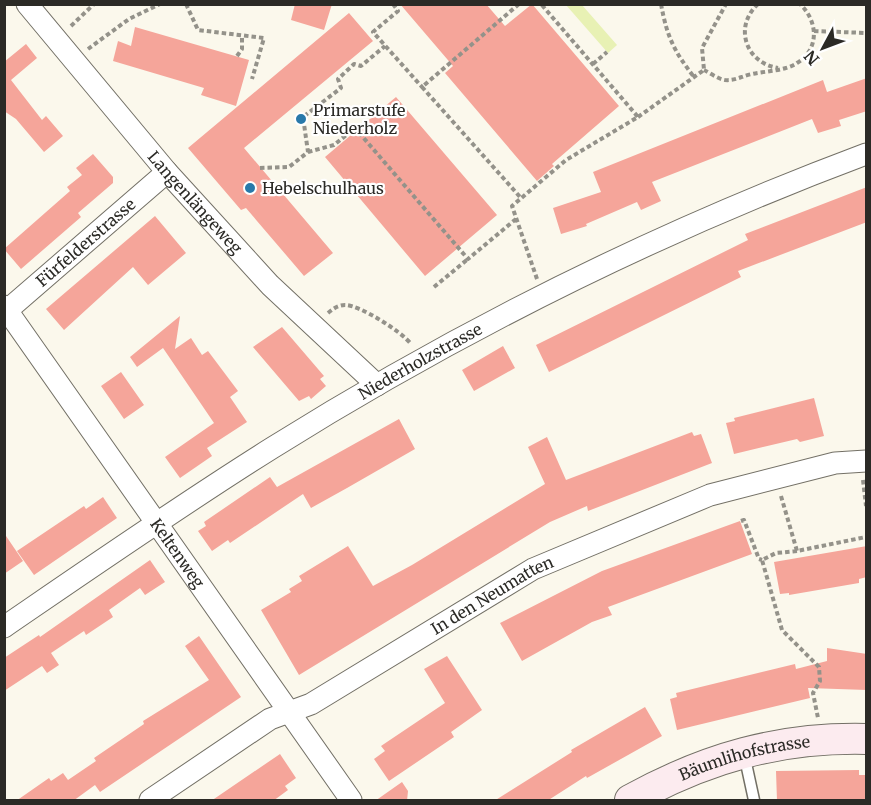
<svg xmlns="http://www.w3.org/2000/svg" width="871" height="805" font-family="Merriweather,serif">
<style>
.green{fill:#e8f1b4}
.building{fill:#f5a59a}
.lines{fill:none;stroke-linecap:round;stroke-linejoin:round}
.lane-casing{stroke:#737066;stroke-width:13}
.street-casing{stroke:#737066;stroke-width:23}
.secondary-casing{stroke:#737066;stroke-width:32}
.path{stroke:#94928a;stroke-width:4;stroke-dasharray:4.5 3;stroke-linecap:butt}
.lane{stroke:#fff;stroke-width:10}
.street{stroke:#fff;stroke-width:21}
.secondary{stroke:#fcebef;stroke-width:30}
.poi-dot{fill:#2879aa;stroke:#fff;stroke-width:2}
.labels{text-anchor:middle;stroke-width:4.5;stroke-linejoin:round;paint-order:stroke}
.poi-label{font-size:16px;fill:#2b2a26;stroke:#fff;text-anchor:start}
.street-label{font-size:16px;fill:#2b2a26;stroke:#fff}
</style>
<rect width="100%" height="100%" fill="#fbf8ec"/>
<path class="green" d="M566 5H582L617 45 608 53Z"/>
<path class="building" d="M295 4H332L324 30 291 20Z
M400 4H486L505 26 532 4 619 106 552 164 554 166 537 181 445 73 453 66Z
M349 13 373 41 244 148 333 253 304 276 246 208 241 210 188 148Z
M135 27 249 60 236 106 201 95 204 88 113 61 118 41 131 46Z
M26 44 37 58 11 80 42 120 46 116 63 136 44 152 16 119 4 111V62Z
M867 78V111L839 120 841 126 818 133 812 119 652 182 661 201 641 210 637 202 586 224 587 226 561 234 553 208 601 192 593 172 823 80 827 92Z
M396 97 497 215 425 276 325 157Z
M93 154 113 177V183L78 213 81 217 21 269 4 249 70 191 67 187 82 175 76 168Z
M867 187V222L738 271 741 277 549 372 536 345 748 240 745 234Z
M155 216 186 253 148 285 133 267 64 330 46 309Z
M180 316 175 349 191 338 202 355 208 351 238 391 230 397 247 422 207 448 212 456 180 478 165 457 214 423 163 348 137 367 130 357Z
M282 327 324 376 320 379 326 386 311 399 309 396 299 401 253 347Z
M503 346 515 368 474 391 462 370Z
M121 372 144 405 124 419 101 386Z
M814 398 824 436 800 442 797 439 734 454 726 423 735 421 734 418Z
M399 419 415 449 347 488 311 508 303 494 230 543 228 540 212 551 198 531 206 526 204 522 270 477 277 487Z
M692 432 694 436 701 434 712 463 588 511 587 506 550 522 299 675 261 610 291 592 289 589 302 581 299 576 348 546 373 586 412 565 545 484 528 447 547 437 566 480Z
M103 497 117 518 34 575 17 551 84 506 86 509Z
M740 521 752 554 608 607 612 615 592 622 522 661 500 623 602 571Z
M4 533 23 561 4 574Z
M867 546V577L859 579V583L789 595V593L780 594 774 562Z
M150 560 165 582 145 595 140 588 109 610 113 617 86 635 84 631 51 653 59 665 47 673 42 666 4 691V658L39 635 40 637Z
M199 636 241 697 100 792 95 785 73 801H16L49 778 51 781 63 773 68 780 96 761 94 758 144 724 143 721 209 680 185 646Z
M827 648 867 654V690L808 688 810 698 677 730 670 699 677 697 676 693 795 664 796 669 827 661Z
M447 656 482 710 451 732 454 737 389 781 374 759 385 751 381 746 445 703 424 669Z
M645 707 662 736 587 778 586 776 547 801H494L572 752 571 750Z
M280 754 296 778 285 786 288 790 273 801H211Z
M859 770V775H867V801H777L776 771Z
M402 782 408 791 407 801H375Z"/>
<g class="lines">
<defs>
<path id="lane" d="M744 754 754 800"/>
<g id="street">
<path id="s1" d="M27 4 167 172 270 285 377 385"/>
<path id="s2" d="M4 306 351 800"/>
<path id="s3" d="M4 313 167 172"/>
<path id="s4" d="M4 627C93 566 181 505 272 448 459 331 660 231 866 154"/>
<path id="s5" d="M150 800 270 719 311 704 533 569 710 495 835 463 866 461"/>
</g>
<g id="secondary">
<path id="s6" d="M630 800C706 758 779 737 866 739"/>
</g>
</defs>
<use href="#lane" class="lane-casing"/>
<use href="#street" class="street-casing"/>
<use href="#secondary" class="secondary-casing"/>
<path class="path" d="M186 4 198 30 264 38 252 79
M393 4 398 11 373 32 422 87
M519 4 422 87 521 198
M661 4C667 37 674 51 694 77
M758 4C733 27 746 63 778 68
M71 26 94 4
M814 31 866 33
M88 49 129 19 160 4
M237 56 242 49V35
M593 64 607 52
M704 70C710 73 718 79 725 80 735 81 742 76 752 74 766 71 785 71 797 63 820 49 818 21 800 4
M638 117 704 70 702 48 726 4
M308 152 334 145 355 128 468 259 516 219
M260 168 289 167 308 152 303 117 341 88 338 79 354 64 361 66 385 46
M537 279 512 206 566 160 638 117 541 4
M434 287 468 259
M328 313C333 309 338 305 345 305 360 305 402 332 411 344
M863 480 866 506
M781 496 797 551 866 537
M741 521 744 520 759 559 762 560
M797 551 776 553 762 560 782 630 819 667 820 681 813 693 818 718"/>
<use href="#lane" class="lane"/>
<use href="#street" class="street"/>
<use href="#secondary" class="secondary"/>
</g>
<g class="poi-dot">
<circle cx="301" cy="119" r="6"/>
<circle cx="250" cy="188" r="6"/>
</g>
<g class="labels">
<g class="poi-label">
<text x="313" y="116">Primarstufe<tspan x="313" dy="18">Niederholz</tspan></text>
<text x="262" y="194">Hebelschulhaus</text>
</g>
<g class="street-label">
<text dy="6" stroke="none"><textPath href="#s1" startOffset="260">Langenlängeweg</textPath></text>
<text dy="6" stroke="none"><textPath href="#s3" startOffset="108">Fürfelderstrasse</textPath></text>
<text dy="6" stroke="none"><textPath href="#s4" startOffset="494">Niederholzstrasse</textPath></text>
<text dy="6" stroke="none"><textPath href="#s2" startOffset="302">Keltenweg</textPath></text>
<text dy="6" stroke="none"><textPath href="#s5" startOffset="400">In den Neumatten</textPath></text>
<text dy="6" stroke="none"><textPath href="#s6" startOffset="123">Bäumlihofstrasse</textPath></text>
</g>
</g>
<rect width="871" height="805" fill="none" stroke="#2b2a26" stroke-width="12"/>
<g transform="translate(823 48) rotate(229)" stroke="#ffffff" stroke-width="4.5" paint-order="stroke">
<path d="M0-4.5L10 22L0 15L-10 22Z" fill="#2b2a26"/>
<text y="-9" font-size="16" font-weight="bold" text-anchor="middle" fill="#2b2a26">N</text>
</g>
</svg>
